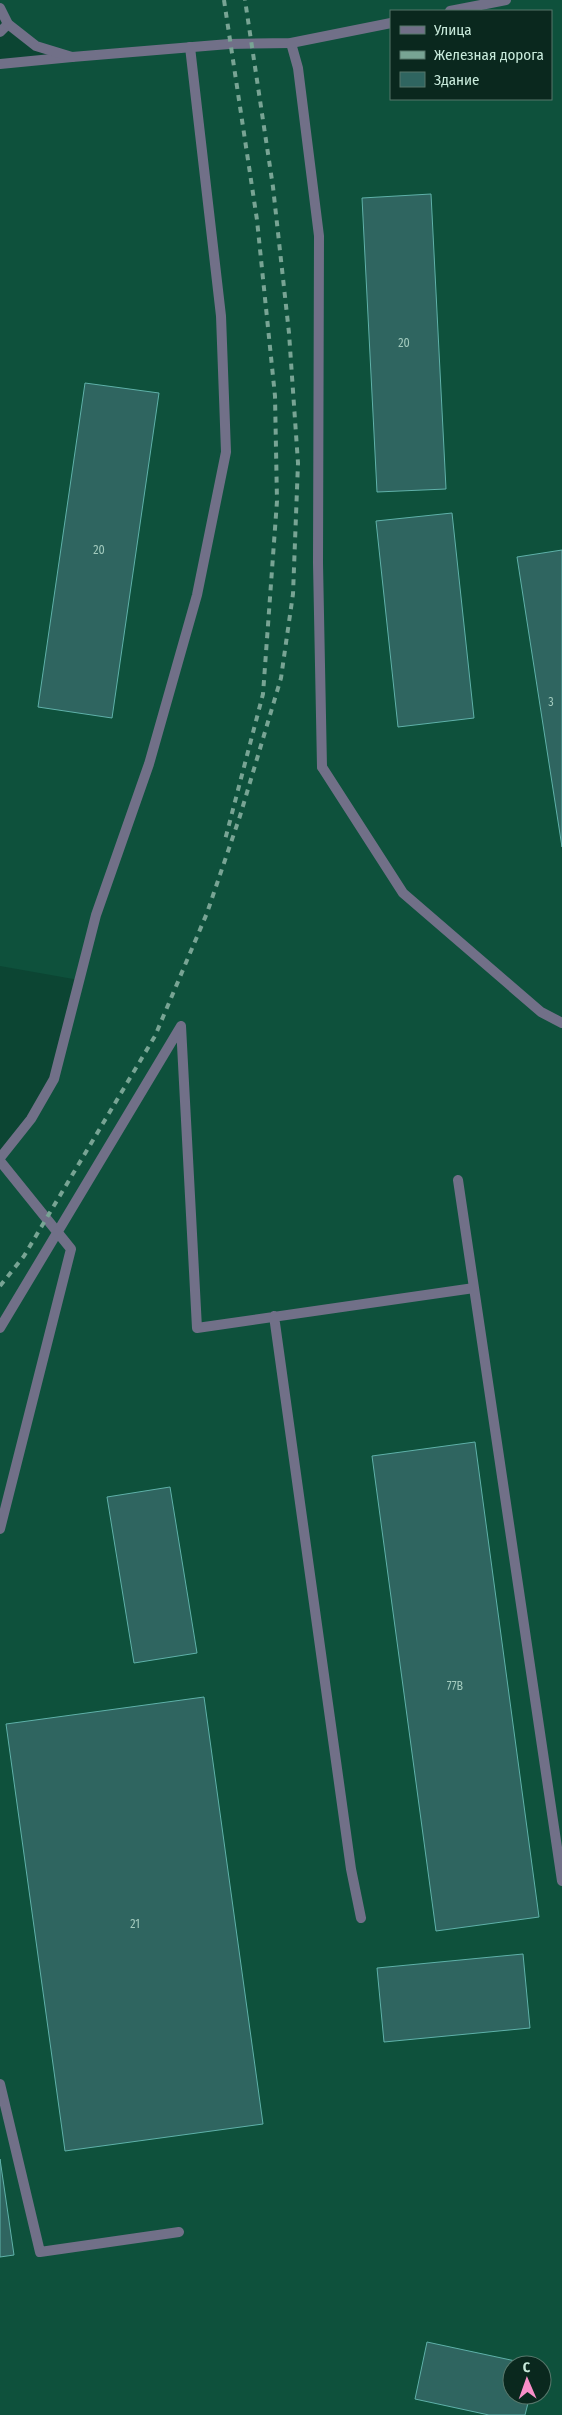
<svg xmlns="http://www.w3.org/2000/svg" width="562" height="2415" font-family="'Fira Sans Condensed',sans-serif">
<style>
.built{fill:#0e513c;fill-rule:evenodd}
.building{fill:#2f6560;stroke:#5fb1a9}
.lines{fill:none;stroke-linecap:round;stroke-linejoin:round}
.service{stroke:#717088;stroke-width:10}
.minor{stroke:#717088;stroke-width:10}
.tertiary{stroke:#717088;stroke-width:10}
.rail{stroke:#78a494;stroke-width:4;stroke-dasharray:6 6;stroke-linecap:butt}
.labels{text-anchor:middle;stroke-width:4;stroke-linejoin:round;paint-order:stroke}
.number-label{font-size:12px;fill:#a2cabd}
</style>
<rect width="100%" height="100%" fill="#0c4533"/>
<path class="built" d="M0 0H562V2415H0V1158L54 1079 79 980 0 966V64L70 57 36 46 0 8ZM391 11H551V99H391ZM512 2365H542V2395H512Z"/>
<path class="building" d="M431 194 446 489 377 492 362 198Z
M85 383 159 393 112 718 38 707Z
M452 513 474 718 398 727 376 521Z
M562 550V847L517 557Z
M475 1442 539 1917 436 1931 372 1456Z
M170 1487 197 1653 134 1663 107 1497Z
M204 1697 263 2124 65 2151 6 1724Z
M523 1954 530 2028 384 2042 377 1968Z
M0 2159 14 2255 0 2257Z
M427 2342 534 2365H512V2395H530L525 2415H489L415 2399Z"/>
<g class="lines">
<path class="service" d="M322 767 403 893 541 1012 562 1023
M181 1026 197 1328 474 1288
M0 1158 31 1119 54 1079 96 915 149 764 197 595 226 452 221 316 190 47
M0 1161 71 1249 0 1529
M458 1180 562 1881
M274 1316 351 1869 361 1918
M0 1328 181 1026
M0 2084 40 2252 179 2232"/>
<path class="minor" d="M0 32 8 24
M291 43 298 68 319 236 318 563 322 767
M0 64 72 57"/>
<path class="tertiary" d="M0 8 8 24 36 46 72 57 229 44 291 43 391 23
M450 11 506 0"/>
<path class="rail" d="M224 0 257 220 275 396 277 501 263 694 225 840
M0 1286 24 1256 155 1036 207 913 240 816 281 678 293 594 298 463 289 333 273 187 245 0"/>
</g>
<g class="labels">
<g class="number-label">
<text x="404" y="347">20</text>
<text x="99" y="554">20</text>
<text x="551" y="706">3</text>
<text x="455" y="1690">77В</text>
<text x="135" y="1928">21</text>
</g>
</g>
<rect x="390" y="10" width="162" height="90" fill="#0a281e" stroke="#56766a"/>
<rect x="400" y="26" width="25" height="8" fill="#717088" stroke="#56766a"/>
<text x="434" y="35" font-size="15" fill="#c9ebdc">Улица</text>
<rect x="400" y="51" width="25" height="8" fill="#78a494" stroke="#56766a"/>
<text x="434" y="60" font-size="15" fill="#c9ebdc">Железная дорога</text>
<rect x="400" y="72" width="25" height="15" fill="#2f6560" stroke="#56766a"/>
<text x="434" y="85" font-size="15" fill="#c9ebdc">Здание</text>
<g transform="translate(527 2380) rotate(358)"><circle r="24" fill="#0a281e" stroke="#56766a"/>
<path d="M0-4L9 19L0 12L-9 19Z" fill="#f98fc9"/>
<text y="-8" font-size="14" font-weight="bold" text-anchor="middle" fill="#c9ebdc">С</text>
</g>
</svg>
